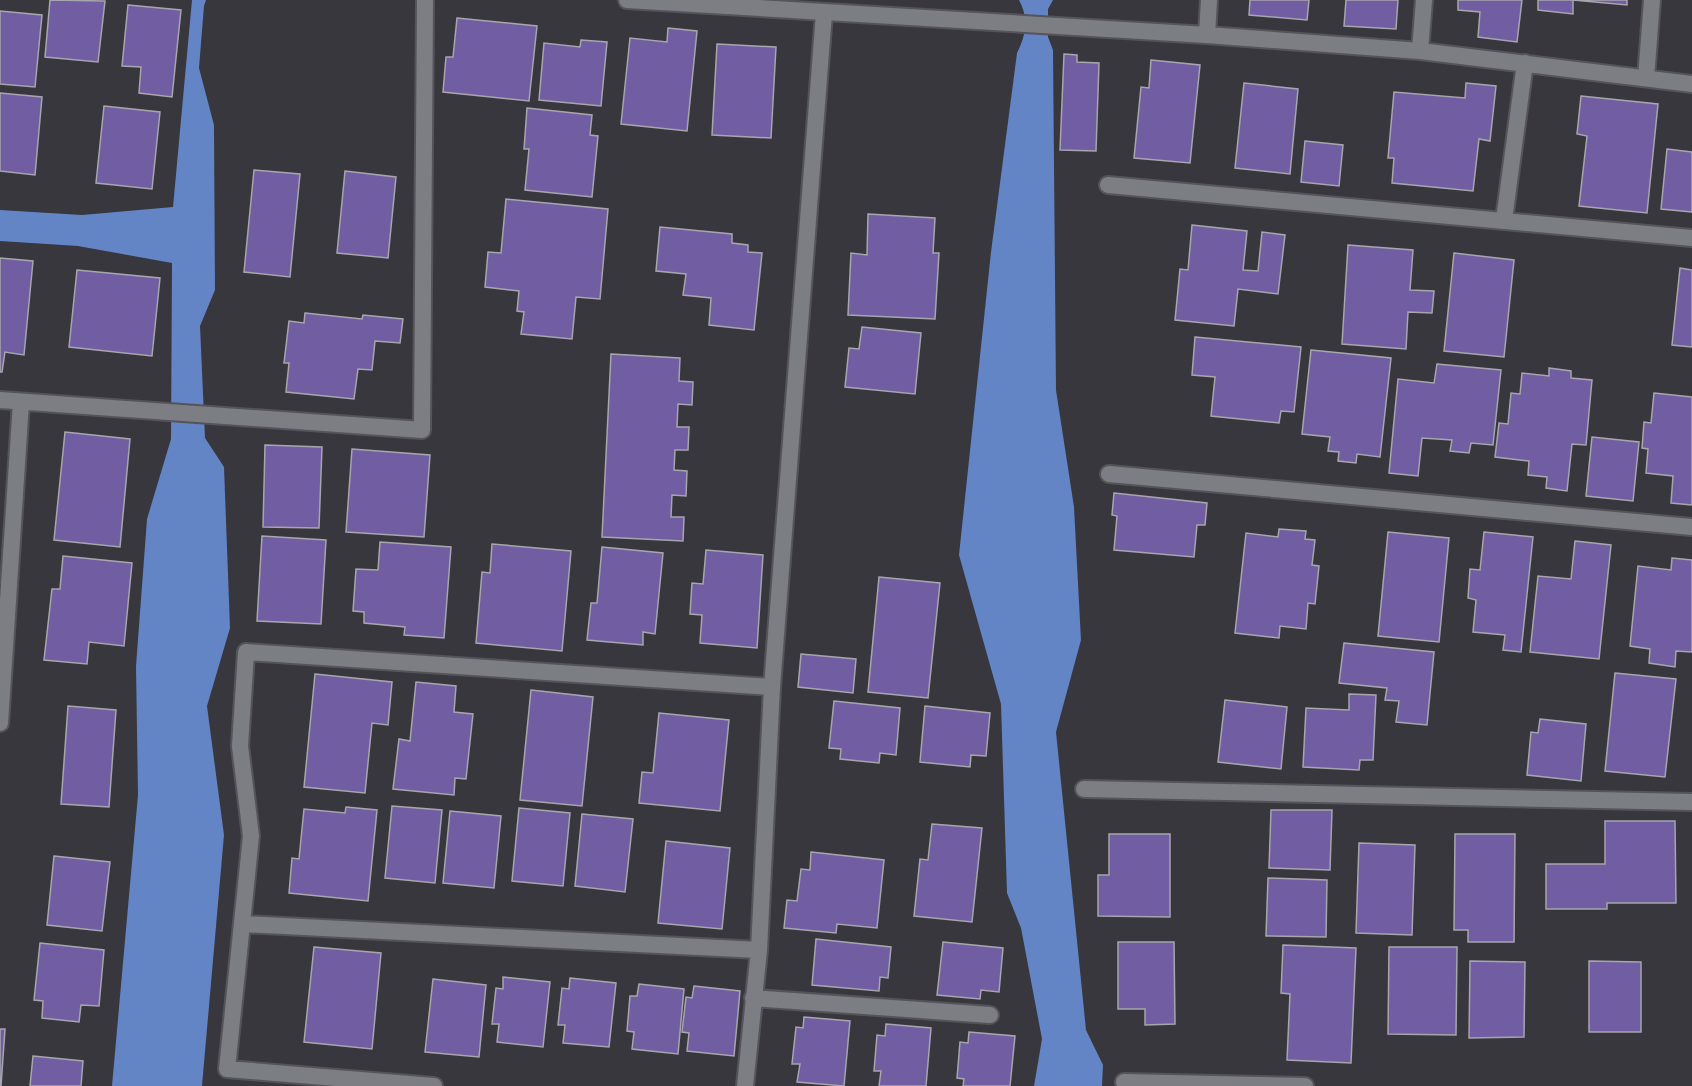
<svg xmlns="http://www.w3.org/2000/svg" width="1692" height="1086" font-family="Inter,sans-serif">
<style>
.water{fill:#6384c5}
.building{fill:#715da2;stroke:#a7a5ad;stroke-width:1.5}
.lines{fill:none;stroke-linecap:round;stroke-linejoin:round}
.minor-casing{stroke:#545459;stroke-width:20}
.minor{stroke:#7d7d84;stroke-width:16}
</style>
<rect width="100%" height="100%" fill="#37373d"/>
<path class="water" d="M192 0H206L204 6 199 68 214 125 215 290 200 326 205 438 224 467 230 628 207 706 224 835 202 1086H112L138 795 136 666 147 519 171 439 172 263 78 246 0 241V210L82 215 173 207Z
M1019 0H1053L1048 9V37L1053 50 1056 390 1074 507 1081 640 1056 732 1086 1030 1103 1065 1102 1086H1034L1042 1039 1021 928 1007 893 1001 704 959 555 991 252 1017 53C1026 35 1029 18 1019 0Z"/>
<path class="building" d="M50 0 105 1 98 62 45 57Z
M1250 0H1309L1307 20 1249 15Z
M1346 0H1398L1396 29 1344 26Z
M1458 0H1522L1517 42 1478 37 1480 12 1458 10Z
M1538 0H1627V5L1573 0V14L1538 10Z
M128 5 181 10 172 97 139 93 141 67 122 66Z
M0 11 42 15 35 87 0 84Z
M457 18 537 26 529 101 443 92 446 57H453Z
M668 28 697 31 687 131 621 124 630 38 667 42Z
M581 40 607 42 601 106 539 100 544 43 580 47Z
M717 44 776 47 771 138 712 135Z
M1064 54 1077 55V62L1099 63 1096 151 1060 150Z
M1151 60 1200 65 1190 163 1134 158 1141 87 1149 88Z
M1244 83 1298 89 1290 174 1235 168Z
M1466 83 1496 86 1490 141 1479 139 1473 191 1392 183 1394 158H1388L1394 92 1465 98Z
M0 93 42 97 35 175 0 171Z
M1581 96 1658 104 1647 213 1579 206 1587 136 1577 134Z
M104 106 160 112 152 189 96 183Z
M527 108 592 115 590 135 598 136 592 197 525 190 529 149H524Z
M1305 141 1343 145 1339 186 1301 182Z
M1667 149 1692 152V212L1661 209Z
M254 170 300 174 290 277 244 272Z
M345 171 396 177 388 258 337 253Z
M506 199 608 209 600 299 576 297 572 339 521 334 524 312 517 311 519 291 485 287 488 252 501 253Z
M868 214 935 218 933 253H939L935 319 848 315 851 253 867 255Z
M1192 225 1247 231 1243 270 1258 271 1262 232 1285 235 1278 294 1238 289 1234 326 1175 320 1180 269 1188 270Z
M660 227 732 234V243L748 245V252L762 253 754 330 709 325 711 298 683 295 686 274 656 271Z
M1348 245 1413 250 1410 290 1434 291 1432 313 1408 312 1406 349 1342 344Z
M1454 253 1514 260 1504 357 1444 351Z
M0 258 33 261 24 355 5 352 2 372H0Z
M1680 268 1692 270V347L1672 345Z
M77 270 160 278 152 356 69 347Z
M305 313 362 319 363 315 403 319 400 343 375 341 372 370 358 369 354 399 286 392 289 363H284L289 321 304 323Z
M862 327 921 333 915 394 845 387 849 348 859 349Z
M1195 337 1301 347 1294 412 1281 411 1279 423 1211 416 1215 377 1192 375Z
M1311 350 1391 358 1380 457 1357 454 1356 463 1338 461 1339 452 1328 451 1330 437 1302 434Z
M611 354 680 358 679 381 693 382 692 405 678 404 677 427H689L688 450H675L674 470 687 471 686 496 672 495 671 517H684L683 541 602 537Z
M1437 364 1501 370 1493 445 1471 443 1469 453 1450 451 1452 440 1422 438 1418 476 1389 473 1398 379 1434 383Z
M1549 368 1571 371V378L1592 380 1586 445 1572 444 1567 491 1546 488 1547 477 1528 475 1529 461 1495 457 1499 423 1508 424 1511 393 1520 394 1522 373 1549 376Z
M1654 393 1692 397V505L1671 503 1673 476 1646 473 1648 449 1642 448 1644 422 1651 423Z
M65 432 130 439 120 547 54 540Z
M1592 437 1639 442 1633 501 1586 496Z
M265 445 322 447 319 528 263 527Z
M352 449 430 455 424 537 346 532Z
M1114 493 1207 503 1205 525H1197L1194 557 1114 550 1117 516 1112 515Z
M1279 529 1306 531 1305 539 1315 540 1312 565 1319 566 1315 604 1308 603 1306 629 1280 626 1279 638 1235 633 1246 533 1278 537Z
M1388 532 1449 538 1439 642 1378 636Z
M1484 532 1533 537 1521 652 1503 650 1505 635 1473 632 1476 600 1468 598 1470 569 1480 570Z
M262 536 326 540 321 624 257 621Z
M1575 541 1611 545 1599 659 1530 652 1538 576 1571 579Z
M380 542 451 547 444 638 404 635 405 627 364 623V612L353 611 356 569 378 570Z
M492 544 571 551 562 651 476 643 482 572 490 573Z
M602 547 663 553 655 634 643 632V645L587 640 591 603H597Z
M706 550 763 555 757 648 700 643 702 615 690 614 692 583 703 584Z
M63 556 132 563 124 646 89 642 87 664 44 660 52 589H60Z
M1672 558 1692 560V652L1676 651 1675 667 1649 663 1650 649 1630 646 1638 566 1671 570Z
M879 577 940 583 928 698 868 692Z
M1344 643 1434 652 1427 725 1396 722 1399 701 1385 700 1387 688 1339 683Z
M801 654 856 659 853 693 798 687Z
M1615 673 1676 679 1665 777 1605 771Z
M315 674 392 682 388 725 372 723 365 793 304 787Z
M416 682 456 686 454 712 473 714 466 779 455 778 454 795 393 789 399 739 410 741Z
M531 690 593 697 582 806 520 800Z
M1349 694 1376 695 1373 760H1360L1359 770 1303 767 1306 708 1349 710Z
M1225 700 1287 707 1281 769 1218 762Z
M834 701 900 708 896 755 880 753 879 763 840 759 841 749 829 748Z
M68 706 116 710 109 807 61 804Z
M925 706 990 713 986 756 971 755 970 767 920 762Z
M659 713 729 720 720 811 639 803 642 772 653 773Z
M1540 719 1586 724 1581 781 1527 775 1531 732 1538 733Z
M392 806 442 810 435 883 385 878Z
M346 807 377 810 368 901 289 893 292 858 299 859 304 809 345 813Z
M519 808 570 813 563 886 512 881Z
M1271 810H1332L1330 870 1269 868Z
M450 811 501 816 494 888 443 883Z
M582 814 633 819 625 892 575 886Z
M1605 821H1675L1676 903H1607V909H1546V864H1605Z
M932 824 982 828 972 922 914 916 920 859 928 860Z
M1109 834H1170V917L1098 916V875H1109Z
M1455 834H1515L1514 942H1468V930H1454Z
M666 841 730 848 722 929 658 923Z
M1359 843 1415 845 1412 935 1356 933Z
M811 852 884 860 877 928 837 924 836 933 784 928 787 900 797 901 801 869 810 870Z
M54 856 110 862 102 931 47 925Z
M1268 878 1327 880 1326 937 1266 936Z
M816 939 891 947 888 978 880 977 879 991 812 985Z
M943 942 1003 948 999 992 981 990 980 999 937 995Z
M1118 942H1174L1175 1024 1145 1025V1009H1118Z
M40 943 104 950 99 1006 81 1005 79 1022 42 1018 43 1001 34 1000Z
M1283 945 1356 948 1351 1063 1287 1060 1290 994 1281 993Z
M314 947 381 953 372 1049 304 1042Z
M1389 947H1457L1456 1035 1388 1034Z
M1470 961 1525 962 1524 1037 1469 1038Z
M1589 961 1641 962V1032H1589Z
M503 977 550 982 543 1047 497 1042 499 1024H492L496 988 503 989Z
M570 978 616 983 609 1047 563 1043 565 1025H558L562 988 569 989Z
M433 979 486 985 479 1057 425 1052Z
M639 984 684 989 678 1054 632 1049 634 1032 627 1031 630 996H637Z
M694 986 740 991 734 1056 687 1051 689 1033 682 1032 686 997 692 998Z
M804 1017 850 1021 844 1086 797 1082 800 1064H792L796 1027 803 1028Z
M886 1024 931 1028 926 1086H879L881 1071H874L877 1035 885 1036Z
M0 1029H5L1 1086H0Z
M969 1032 1015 1036 1010 1086H963L964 1079 957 1078 960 1042 968 1043Z
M33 1056 83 1061 81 1086H30Z"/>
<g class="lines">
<defs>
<path id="minor" d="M627 0 1207 35 1420 51 1692 84
M1207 35 1209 0
M1420 51 1424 0
M1646 78 1652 0
M1108 185 1692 238
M1504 220 1525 63
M0 400 422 430 425 0
M1109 474 1692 527
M0 723 21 402
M1084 789 1692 802
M242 924 759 950 772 687 824 13
M753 998 990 1015
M1124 1082 1305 1086
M434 1086 227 1069 251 836 240 746 246 652 772 687
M745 1086 759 950"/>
</defs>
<use href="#minor" class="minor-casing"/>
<use href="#minor" class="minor"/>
</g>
</svg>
